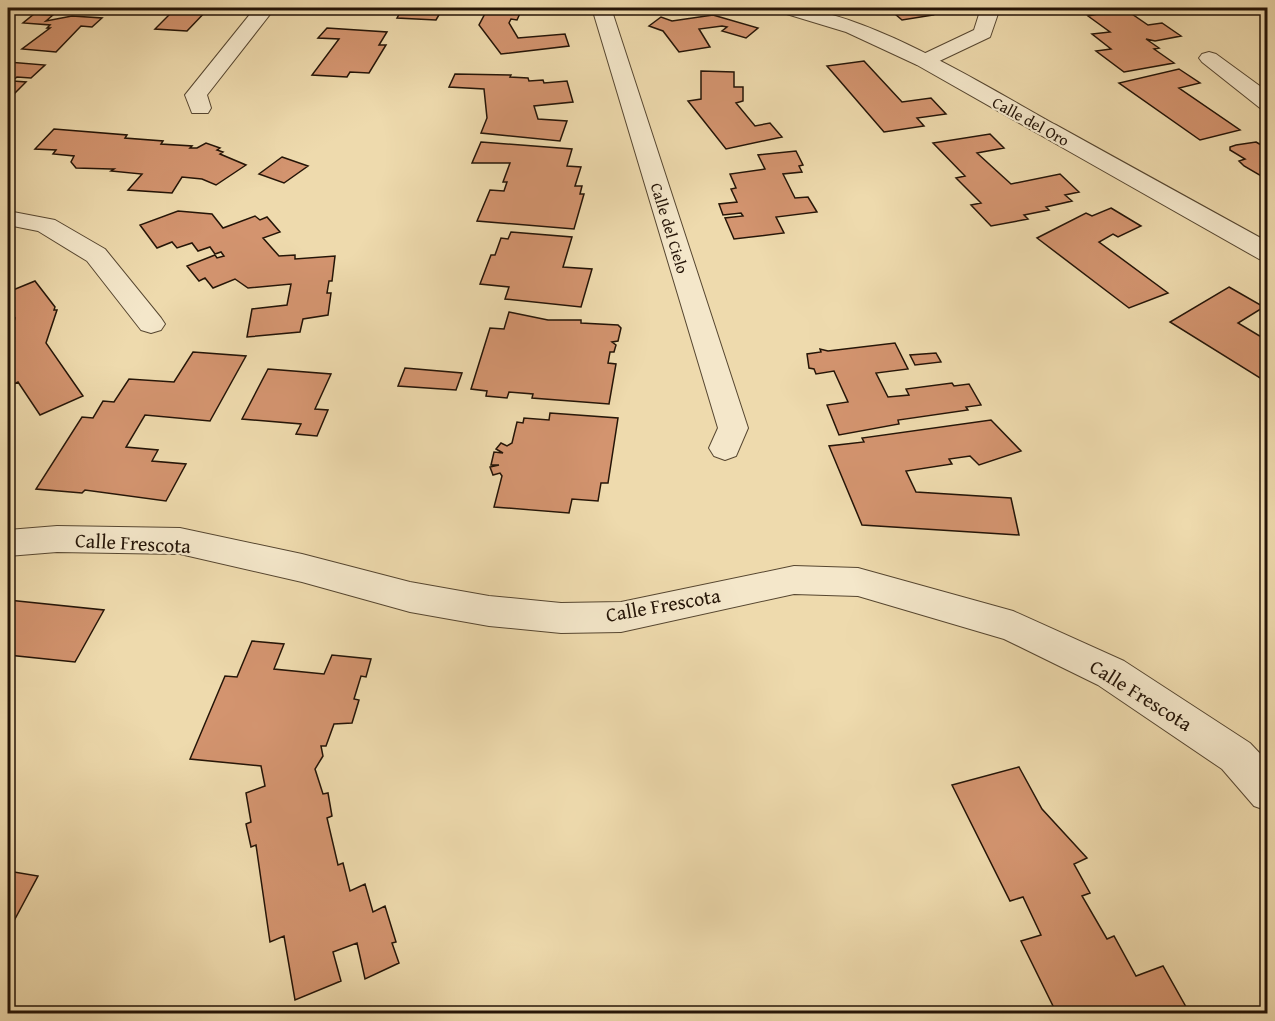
<svg xmlns="http://www.w3.org/2000/svg" width="1275" height="1021" font-family="'Gentium Book Plus',serif">
<style>
.building{fill:#d3946f;stroke:#241407;stroke-width:1.5}
.lines{fill:none;stroke-linecap:round;stroke-linejoin:round}
.minor-casing{stroke:#564630;stroke-width:2}
.tertiary-casing{stroke:#564630;stroke-width:2}
.minor{fill:#f4e7ca;fill-rule:evenodd}
.tertiary{fill:#f4e7ca;fill-rule:evenodd}
.labels{text-anchor:middle;stroke-width:4.5;stroke-linejoin:round;paint-order:stroke}
.far-street-label{font-size:16px;fill:#241407;stroke:#f4e7ca}
.street-label{font-size:20px;fill:#241407;stroke:#f4e7ca}
</style>
<rect width="100%" height="100%" fill="#eedaad"/>
<filter id="stains"><feTurbulence type="fractalNoise" baseFrequency=".00333" numOctaves="4"/><feColorMatrix values="0 0 0 0 .2 0 0 0 0 .09 0 0 0 0 .02 0 0 0 .5 -.17"/></filter>
<radialGradient id="worn" r=".72"><stop offset=".6" stop-color="#630" stop-opacity="0"/><stop offset="1" stop-color="#630" stop-opacity=".3"/></radialGradient>
<path class="building" d="M38 8H86L80 11Z
M133 8H209L187 31 155 29 172 12 132 9Z
M365 8H443L436 20 397 18 401 11 364 9Z
M488 8 522 9 517 20 511 19 509 23 518 38 565 34 569 46 501 54 479 25Z
M888 8H928H925L933 15 902 20Z
M1101 8H1183L1132 14 1148 25 1162 23 1181 36 1155 41 1146 39 1159 48 1154 49 1174 63 1124 72 1096 51 1111 49 1092 34 1110 32 1088 16 1108 12Z
M34 14 53 15 46 21 72 16 102 18 92 27 81 26 56 52 22 49 50 28H47L50 25 23 23Z
M713 15 758 28 746 38 722 31 727 27 722 26 699 29 710 47 679 52 663 31 649 26 661 17 672 21Z
M327 28 387 32 379 45H386L369 73 350 72 347 77 312 75 339 39 318 38Z
M864 61 902 102 931 98 946 114 917 118 924 126 884 132 827 66Z
M8 62 45 65 31 78 17 77 12 81 26 82 13 95H8Z
M1179 69 1200 83 1179 88 1240 130 1200 140 1119 83Z
M701 71 734 72V87H743V101L736 103 755 126 770 123 782 137 726 149 688 101 701 99Z
M455 74 511 75 510 77 528 78 529 81 543 80 544 83 567 81 573 102 534 106 538 119 567 121 560 141 481 133 487 118 484 89 449 87Z
M54 129 127 135 125 138 163 141 161 144 192 146 190 148H197L206 143 220 148 217 150 223 152 220 154 246 165 216 185 202 179 182 177 172 193 128 190 142 174 111 171 114 169H111L76 168 71 162 74 156 53 154 56 150 35 149Z
M990 134 1004 148 977 153 1011 184 1060 174 1079 192 1065 195 1072 201 1046 207 1049 210 1024 215 1028 219 991 226 971 205 981 203 956 178 965 176 933 143Z
M481 142 572 149 567 166 581 167 575 186H582L580 194H584L574 229 477 221 490 190 504 191 507 182H503L510 163H472Z
M1256 142 1268 149V180L1244 166 1239 161 1245 159 1230 150V147L1236 145Z
M796 151 803 165 799 166 802 172 783 174 795 198 808 197 817 212 776 217 784 233 734 239 725 218 743 216 741 213 723 215 719 204 737 202 731 189 736 188 730 174 765 169 758 155Z
M282 157 308 166 284 183 259 174Z
M1111 208 1141 226 1118 237 1113 234 1099 242 1168 293 1129 308 1037 238 1086 213 1092 216Z
M178 211 212 214 223 228 255 216 260 220 267 217 280 232 263 238 279 256 295 255V259L335 256 332 281H329L327 293H331L328 315 303 319 300 332 247 337 252 309 287 305 291 284 248 288 235 279 213 288 205 278 199 281 187 266 215 255 217 258 224 256 221 252 215 254 210 247 198 251 192 243 177 248 172 242 157 248 140 225Z
M511 232 572 237 563 267 592 269 581 307 505 299 509 287 480 284 491 255H495L501 238 508 239Z
M35 281 55 307 54 310H57L46 343 83 396 40 415 18 382 8 387V346L15 318 8 308V292Z
M1229 287 1264 307 1238 323 1268 341V383L1170 322Z
M509 312 548 320H581V323L618 325 621 328 618 341 612 342 616 345 614 352H610L608 363 616 364 609 404 532 398 533 394 509 392 507 398 486 396 487 391 471 389 490 328 504 329Z
M895 343 908 369 876 373 888 397 909 395 906 389 952 383 954 386 969 384 981 405 966 407 968 410 898 420 899 424 839 435 827 405 848 402 834 371 816 374 814 369 809 368 807 354 821 352 820 349 828 351Z
M193 352 246 356 210 421 145 415 126 447 158 450 152 461 186 464 166 501 85 490 82 493 36 489 82 417 93 418 103 401 114 402 129 379 174 382Z
M936 353 941 362 915 365 910 355Z
M405 368 462 373 456 390 398 386Z
M268 369 331 374 315 409 328 410 317 436 296 434 301 424 242 419Z
M550 413 618 418 608 483H601L598 501 572 499 569 513 494 507 502 476 500 473 493 475 490 467 499 465H491L494 452 503 453 496 449 501 443 507 446 512 443 517 422 523 423 524 418 549 420Z
M991 420 1021 451 979 465 970 456 949 459 952 464 906 471 916 492 1011 498 1019 535 862 525 829 446 864 442 862 438Z
M8 600 104 610 75 662 8 655Z
M252 641 284 644 274 669 324 674 332 655 371 659 366 677 361 676 354 699 359 700 352 723 334 724 326 746H321L323 756 315 769 323 794 328 793 332 816 327 818 338 865 343 863 350 891 365 884 373 912 385 906 396 942 392 943 399 963 365 979 357 943 333 952 341 981 295 1000 284 936 270 942 256 845 251 847 246 824 251 822 246 793 265 786 261 766 190 759 225 676 237 677Z
M1019 767 1042 809 1087 858 1074 864 1090 893 1082 896 1107 939 1114 936 1136 976 1163 966 1190 1014H1057L1021 941 1041 935 1023 897 1010 901 952 785Z
M8 871 38 876 8 932Z"/>
<g class="lines">
<defs>
<path id="minor" d="M255 8H275L207 95 211 108 208 113H192L185 95Z
M592 8H611L748 428 736 456 725 460 714 456 709 448 718 428Z
M981 8H1000L990 37 931 65H917L914 61 917 57 974 30Z
M1209 52 1216 54 1268 92V109L1260 108 1202 62 1199 58 1202 54Z
M8 211 55 220 105 249 161 318 165 324 161 330 151 333 141 330 87 261 38 231 8 225Z
M57 526 180 528 302 554 410 582 489 596 561 603 621 602 794 566 858 568 1013 611 1124 661 1250 743 1268 762V811L1254 806 1222 769 1098 685 1004 639 858 596 794 594 621 632 561 633 489 626 410 612 302 582 180 554 57 552 8 556V530Z"/>
<path id="tertiary" d="M777 8C850 0 990 89 1056 125 1126 164 1197 203 1268 242V261L1259 259 917 65 846 32 780 12Z"/>
</defs>
<use href="#minor" class="minor-casing"/>
<use href="#tertiary" class="tertiary-casing"/>
<use href="#minor" class="minor"/>
<use href="#tertiary" class="tertiary"/>
</g>
<g class="labels">
<g class="far-street-label">
<text transform="translate(1031 121) rotate(29)" y="6">Calle del Oro</text>
<text transform="translate(670 228) rotate(73)" y="6">Calle del Cielo</text>
</g>
<g class="street-label">
<text transform="translate(133 543) rotate(3)" y="7">Calle Frescota</text>
<text transform="translate(663 605) rotate(-10)" y="7">Calle Frescota</text>
<text transform="translate(1141 695) rotate(32)" y="7">Calle Frescota</text>
</g>
</g>
<rect width="1275" height="1021" fill="none" stroke="#eedaad" stroke-width="30"/>
<rect x="9" y="9" width="1257" height="1003" fill="none" stroke="#241407" stroke-width="3"/>
<rect x="15" y="15" width="1245" height="991" fill="none" stroke="#241407" stroke-width="1.5"/>
<rect width="100%" height="100%" filter="url(#stains)"/>
<rect width="100%" height="100%" fill="url(#worn)"/>
</svg>
